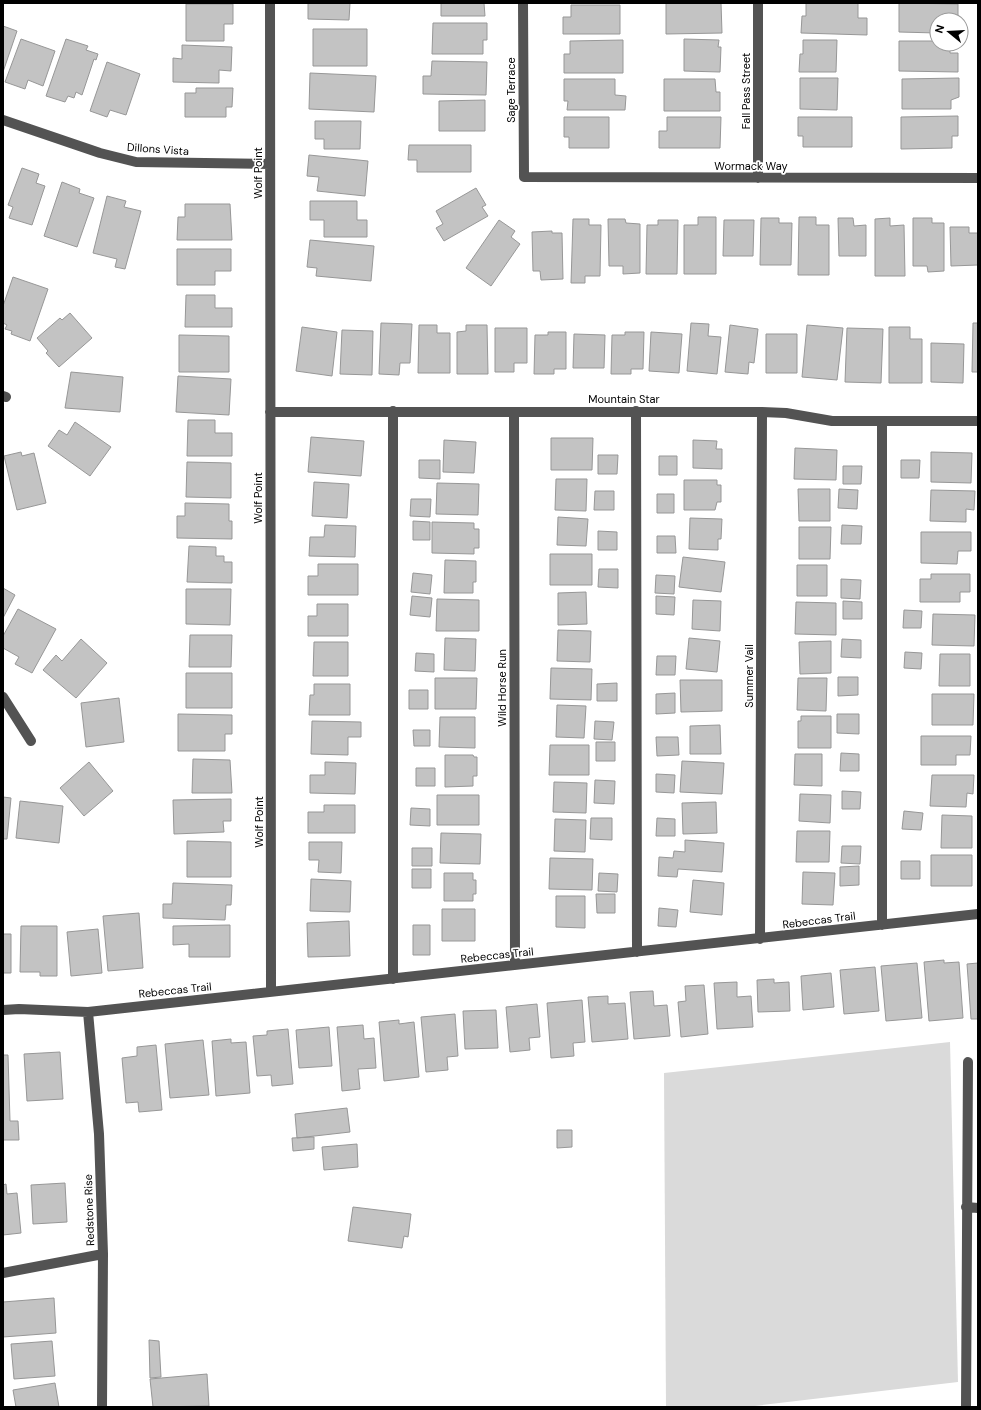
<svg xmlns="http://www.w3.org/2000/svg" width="981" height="1410" font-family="'DM Sans',sans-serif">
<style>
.green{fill:#dadada}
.building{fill:#c3c3c3;stroke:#979797}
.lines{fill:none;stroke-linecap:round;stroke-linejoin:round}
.minor{stroke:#535353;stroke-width:10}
.labels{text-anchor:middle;stroke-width:3.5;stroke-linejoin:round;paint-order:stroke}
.street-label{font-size:11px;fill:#000;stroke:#fff}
</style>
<rect width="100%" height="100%" fill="#fff"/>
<path class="green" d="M950 1042 958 1382 746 1407H666L664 1073Z"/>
<path class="building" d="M308 3H350L349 20 308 19Z
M441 3H484L485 16H441Z
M666 3H721L722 33 666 34Z
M806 3H858V18H867V35L801 33 802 16H806Z
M899 3 958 4V20H937V33L899 32Z
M186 4H233V24H224V41H186Z
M571 5H620V34H563V17H571Z
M433 23H487V40H483V54H432Z
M3 26 17 31 3 72Z
M313 29H367V66H313Z
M21 39 55 51 43 86 28 80 25 89 5 82Z
M66 39 88 46 86 50 98 54 96 60 94 59 82 95 76 92 74 98 68 96 65 102 46 96Z
M684 39 719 40 718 47H721L720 72 684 71Z
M623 40V73H564V54H570V41Z
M803 40H837L836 72H799L800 54H803Z
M899 41H937V44H950V53H958V72L899 71Z
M182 45 232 47 231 71 219 70V83L173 82V58L182 59Z
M432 61 487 62 486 95 423 94V76H431Z
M107 62 140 74 126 115 110 110 107 117 90 111Z
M310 73 376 76 374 112 309 109Z
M800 78H838L837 110 800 109Z
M959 78V97L951 100V109H902V79Z
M564 79H615V95L626 96 625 110H567L568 101H564Z
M664 79H715L716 92H720V111H664Z
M196 88H233L232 107H226V117H185V93H196Z
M485 100V131H439V101Z
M958 116V136H952V148L901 149V117Z
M564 117H609V148H569V137H564Z
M667 117H721L720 148H659V131H667Z
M798 117H852V147H803V136H798Z
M315 121H361L360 149H324V139H315Z
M409 145H471V172H417V160H408Z
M309 155 368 161 365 196 317 191 319 177 307 176Z
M22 168 39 174 36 183 45 186 32 225 9 218 13 207 8 205Z
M62 182 80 189 79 193 94 198 77 247 44 236Z
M476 188 486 205 482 207 488 216 444 241 436 228 443 224 436 211Z
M107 196 126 201 124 207 141 211 125 269 115 267 117 259 93 253Z
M310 201H357V220H367V237H324V220H310Z
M185 204H230L232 240H177L178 217H185Z
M698 217H716V274H684V225H698Z
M799 217H816V225H829V275H798Z
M761 218H779V223H792L791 265H760Z
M838 218H853L854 226 866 225V256H839Z
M890 218V226L904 225 905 276H875V219Z
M913 218H932V223H944V271L928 272 927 266H913Z
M573 219H589V225H601L600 276H585V283H571Z
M608 219H625L626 223 640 224V273L623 274V266H609Z
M499 220 515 231 511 237 520 244 491 286 466 268Z
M658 220H678L677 274H646L647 225H658Z
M724 220H754L753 256H723Z
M950 227H969V233H978V265L951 266Z
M552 231V233H562L563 279 541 280 540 271H533L532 232Z
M310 240 374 246 371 281 316 276 317 268 307 267Z
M177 249H231V271H215V285H177Z
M13 277 48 289 30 341 11 334 12 331 5 329 7 325 3 323V306Z
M186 295H215V308H232V327H185Z
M70 313 92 338 59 367 46 353 48 351 37 338 60 318 62 320Z
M381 323 412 324 410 363H400L399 375 379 374Z
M691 323 709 324 708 336 721 337 717 374 687 371Z
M973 323H978V372H972Z
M419 325H437V333H450V373H418Z
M466 325H487L488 374H457V332L466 331Z
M730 325 758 329 754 363 749 362 748 374 725 372Z
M807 325 843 328 837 380 802 377Z
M302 327 337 332 332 376 296 371Z
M889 327H910V339H922V383H889Z
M495 328H527V363H514V372H495Z
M847 328 883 329 881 383 845 382Z
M342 330 373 331 372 375 340 374Z
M548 332H566V369H554V374H534L535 335H548Z
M625 332H644L643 369H631V374H611L612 335H625Z
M651 332 682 334 679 373 649 371Z
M574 334 605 335 604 368H573Z
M766 334H797V373H766Z
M179 335 229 336V372H179Z
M931 343 964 344 963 383 931 382Z
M71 372 123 377 120 412 65 408Z
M178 376 231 379 229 415 176 412Z
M188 420H215V433H232V456H187Z
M75 422 111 447 90 476 48 446 59 430 67 435Z
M311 437 364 441 361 476 308 472Z
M551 438H593L592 470H551Z
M444 440 476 442 474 473 443 472Z
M693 440 717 441 716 449H722V469L693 468Z
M795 448 837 450 836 480 794 479Z
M21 452 22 456 34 453 46 503 17 510 4 456Z
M931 452 972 453 971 483 931 482Z
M598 455H618L617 474H598Z
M659 456H677V475H659Z
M419 460H440V479L419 478Z
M901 460H920L919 478H901Z
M187 462 231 463V498L186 497Z
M843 466H862L861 484H843Z
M556 479H587L586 511 555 510Z
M684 480H717V485H721V502H717L715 510H684Z
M314 482 349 484 347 518 312 516Z
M437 483 479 484 478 515 436 514Z
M798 489H830V521H799Z
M839 489 858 490 857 509 838 508Z
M931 490 975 491 974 510 966 509V522L930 521Z
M595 491H614V510H594Z
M657 494H674V513H657Z
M411 499H431L430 517 410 516Z
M185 503 229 504V521H232V539L177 538V516H185Z
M558 517 588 519 586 546 557 545Z
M690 518 722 519 721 539H718V550L689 549Z
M413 521 430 522V540H413Z
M432 522 474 523V529H479V548H474V554L432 553Z
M325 525 356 526 355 557 309 556 310 537H324Z
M842 525 862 526 861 544H841Z
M799 527H831L830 559H799Z
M598 531 617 532V550H598Z
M921 532H971V551H958L957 564 921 563Z
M657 536H675L676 553H657Z
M189 546 216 547V556H224V562H232V583L187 582Z
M550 554H592V585H550Z
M683 557 725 562 721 592 679 587Z
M445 560 476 561V582H473V593H444Z
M318 564H358V595H308V576H318Z
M797 565H827V596H797Z
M599 569H618V588L598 587Z
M413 573 432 575 430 594 411 592Z
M931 574H970V592H960V602H920V579H931Z
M656 575 675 576 674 594 655 593Z
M841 579 861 580 860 599 841 598Z
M3 588 15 595 3 618Z
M186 589H231L230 625 186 624Z
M586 592 587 624 558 625V593Z
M412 596 432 598 430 617 410 615Z
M656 596 675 597 674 615 656 614Z
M437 599 479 600V631H436Z
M693 600 721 601 720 631 692 629Z
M843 601 862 602V619H843Z
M796 602 836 603V635L795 634Z
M317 604H348V636H308V616H317Z
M18 609 56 629 32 673 15 664 19 657 3 648V636Z
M904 610 922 611 921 628H903Z
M933 614 975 615 974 646 932 645Z
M558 630 591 631 590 662 557 661Z
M190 635H232L231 667H189Z
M445 638 476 639 475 671 444 670Z
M689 638 720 641 717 672 686 669Z
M81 639 107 663 76 698 43 670 56 655 62 661Z
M842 639 861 640V658L841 657Z
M831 641V673L800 674 799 642Z
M314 642H348V676H313Z
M905 652 922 653 921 669 904 668Z
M416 653 434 654V672L415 671Z
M940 654H970V686H939Z
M657 656H676L675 675H656Z
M551 668 592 669 591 700 550 699Z
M186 673H232V708H186Z
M838 677H858V695L838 696Z
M435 678H477L476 709H435Z
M798 678H827L826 711 797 710Z
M680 680H722V711L681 712Z
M617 683V701H597V684Z
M314 684H350V715H309L310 695H314Z
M409 690H428V709H409Z
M675 693V713L656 714V694Z
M932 694H974L973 725H932Z
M119 698 124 742 86 747 81 703Z
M557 705 586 706 584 738 556 737Z
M178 714 232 715V734H225V751H178Z
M837 714H859V734L837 733Z
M801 716H831V748H798V721H801Z
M440 717H475V748L439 747Z
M312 721 361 722V737H348V755L311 754Z
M595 721 614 722 612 740 594 739Z
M720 725 721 754H690V726Z
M413 730H430V746H414Z
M921 736H971L970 755H956V765H921Z
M656 737H678L679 755 657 756Z
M596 742H615V761H596Z
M550 745H589V775H549Z
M841 753 859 754V771H840Z
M795 754H822V786L794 785Z
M445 755H473L474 757H477V776H473V786L445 787Z
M193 759 230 760 232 793H192Z
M682 761 724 763 722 794 680 792Z
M89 762 113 791 84 816 60 788Z
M325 762 356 763 355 794 310 793V775H325Z
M416 768H435V786H416Z
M656 774 675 775 674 793 656 792Z
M932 775H974L973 794 967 793 966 807 930 806Z
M595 780 615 781 614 804 594 803Z
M554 782 587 783 586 813 553 812Z
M842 791 861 792 860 809H842Z
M800 794 831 795 830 823 799 821Z
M437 795H479V825H437Z
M3 797 11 798 7 839H3Z
M231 799V821H223L224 832 174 834 173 800Z
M20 801 63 806 59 843 16 838Z
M716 802 717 833 683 834 682 803Z
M324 805H355V833H308V812H324Z
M411 808 430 809V826L410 825Z
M904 811 923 813 921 830 902 829Z
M942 815 972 816V848H941Z
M591 818H612V840L590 839Z
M657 818 675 819V836H656Z
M555 819 586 820 585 852 554 851Z
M797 831H830L829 862H796Z
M441 833 481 834 480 864 440 863Z
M685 840 724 843 722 872 678 869 677 877 658 876 659 857 673 858 674 851 685 852Z
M187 841 231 842V877H187Z
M309 842H342L341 873 318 872 319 860H309Z
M842 846H861L860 864 841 863Z
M412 848H432V866H412Z
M931 855H972V886H931Z
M550 858 593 859 592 890 549 889Z
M901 861H920V879H901Z
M859 866V885L840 886V867Z
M412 869H431V888H412Z
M803 872 835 873 833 905 802 904Z
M444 873H473V880H476V894H473V901H444Z
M599 873 618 874 617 892 598 891Z
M311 879 351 881 350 912 310 911Z
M693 880 724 883 722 915 690 912Z
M173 883 232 885 231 905H226L225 920 163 918V904H172Z
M596 894H615V913H597Z
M556 896H585V928L556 927Z
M659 908 678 910 676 927 658 926Z
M442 909H475V941H442Z
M139 913 143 968 108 971 103 916Z
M349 921 350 956 308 957 307 923Z
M230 925V957H189V944L173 945V926Z
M413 925H430V955H413Z
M21 926H57V976H40V972H20Z
M98 929 102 973 71 976 67 932Z
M3 934H11V973H3Z
M944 960V963L959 962 963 1018 929 1021 924 962Z
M917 963 922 1018 886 1021 881 966Z
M978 963V1019H971L967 964Z
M875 967 879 1011 844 1014 840 970Z
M831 973 834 1007 803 1010 801 976Z
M774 979V983L789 982 790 1011 758 1012 757 980Z
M737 982V997L751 996 753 1027 717 1029 714 983Z
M704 985 708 1034 681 1037 678 1002 686 1001 685 986Z
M653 991 654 1006 667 1005 670 1036 634 1039 630 992Z
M608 996V1004L625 1003 628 1039 592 1042 588 997Z
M582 1000 585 1042 573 1043 574 1056 551 1058 547 1003Z
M537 1004 540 1037 529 1038 530 1050 510 1052 506 1007Z
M496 1010 498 1048 465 1049 463 1011Z
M455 1014 458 1056 447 1057 448 1070 426 1072 421 1017Z
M399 1020V1024L414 1022 419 1077 384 1081 379 1022Z
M363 1025 364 1039 374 1038 376 1068 358 1069 360 1089 342 1091 337 1027Z
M329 1027 332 1066 299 1068 296 1030Z
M288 1029 293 1084 272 1086 271 1075 257 1076 253 1036 267 1035V1031Z
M231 1039V1043L246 1042 250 1093 216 1096 212 1041Z
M203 1040 209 1095 170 1098 165 1044Z
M156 1045 162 1110 139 1112 138 1102 126 1103 122 1058 137 1056V1047Z
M60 1052 63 1099 27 1101 24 1054Z
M3 1055H8L10 1121H18L19 1140H3Z
M347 1108 350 1132 297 1138 295 1114Z
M557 1130H572V1147L557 1148Z
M314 1137V1149L293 1151 292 1138Z
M357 1144 358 1167 324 1170 322 1147Z
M65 1183 67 1222 33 1224 31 1185Z
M6 1184 7 1194 17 1193 21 1233 3 1235V1185Z
M353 1207 411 1214 408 1237 404 1236 402 1248 348 1241Z
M54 1298 56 1333 3 1337V1302Z
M149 1340 159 1341 161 1377 150 1378Z
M52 1341 55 1376 14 1379 11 1344Z
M207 1374 209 1406 153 1407 150 1379Z
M55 1383 59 1407H16L13 1390Z"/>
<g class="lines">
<path class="minor" d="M270 3 271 992
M523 3 524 177 978 178
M3 120 100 153 136 162 270 164
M758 178V3
M3 396 6 397
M393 411V979
M636 411 637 952
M270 412H762L786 413 832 421H978
M514 412 515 965
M3 697 31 741
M882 925V422
M760 939 762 412
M3 1010 19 1009 88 1012 978 914
M88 1012 99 1134 103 1254 102 1407
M966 1207 978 1208
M3 1273 103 1254
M966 1407 968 1062"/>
</g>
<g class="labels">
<g class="street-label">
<text transform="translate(511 90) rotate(-90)" y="4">Sage Terrace</text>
<text transform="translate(746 91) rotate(-90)" y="4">Fall Pass Street</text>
<text transform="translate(158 149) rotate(4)" y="4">Dillons Vista</text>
<text x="751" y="170">Wormack Way</text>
<text transform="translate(258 173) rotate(-90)" y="4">Wolf Point</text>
<text x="624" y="403">Mountain Star</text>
<text transform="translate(258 498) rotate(-90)" y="4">Wolf Point</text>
<text transform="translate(749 676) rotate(-90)" y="4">Summer Vail</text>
<text transform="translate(502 688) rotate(-90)" y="4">Wild Horse Run</text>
<text transform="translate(259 822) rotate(-90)" y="4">Wolf Point</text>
<text transform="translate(819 920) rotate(-7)" y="4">Rebeccas Trail</text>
<text transform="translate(497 955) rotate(-6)" y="4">Rebeccas Trail</text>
<text transform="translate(175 990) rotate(-6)" y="4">Rebeccas Trail</text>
<text transform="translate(89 1210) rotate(-92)" y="4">Redstone Rise</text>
</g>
</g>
<rect width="981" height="1410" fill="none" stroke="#000000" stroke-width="8"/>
<g transform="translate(949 32) rotate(288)"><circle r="19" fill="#ffffff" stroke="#999999"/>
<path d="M0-3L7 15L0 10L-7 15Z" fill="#000000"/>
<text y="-6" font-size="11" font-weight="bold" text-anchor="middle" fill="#000000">N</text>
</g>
</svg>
